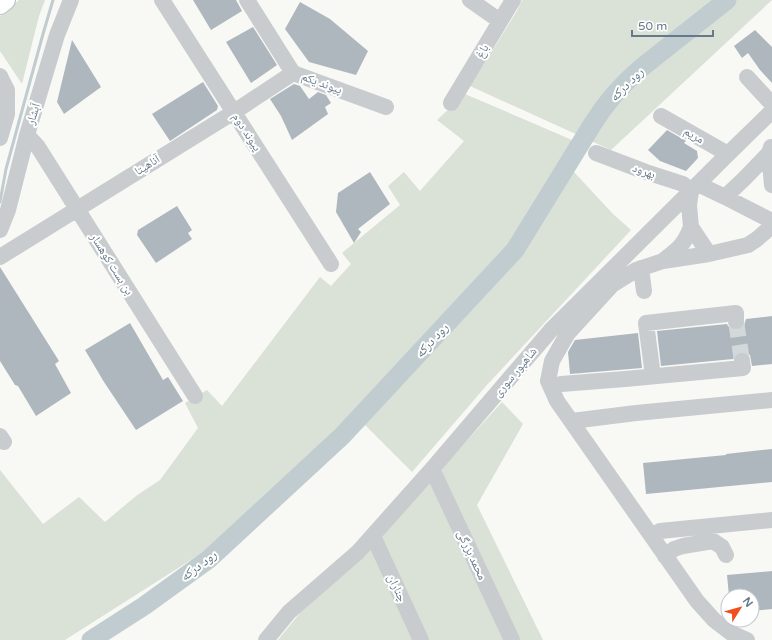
<svg xmlns="http://www.w3.org/2000/svg" width="772" height="640" font-family="'Varela Round','Noto Naskh Arabic',sans-serif">
<style>
.green{fill:#dae1d6}
.lines{fill:none;stroke-linecap:round;stroke-linejoin:round}
.stream{stroke:#c1ccd1;stroke-width:3}
.river{stroke:#c1ccd1;stroke-width:19}
.building{fill:#aeb7bd}
.minor-tunnel{stroke:#d3d8da;stroke-width:16;stroke-dasharray:16 8;stroke-linecap:butt}
.major-casing{stroke:#bbbfc3;stroke-width:22}
.minor{stroke:#c8cccf;stroke-width:16}
.major{stroke:#fff;stroke-width:20}
.labels{text-anchor:middle;stroke-width:4;stroke-linejoin:round;paint-order:stroke}
.street-label{font-size:12px;fill:#657989;stroke:#fff}
.water-label{font-size:13px;font-style:italic;fill:#5c747d;stroke:#fff}
</style>
<rect width="100%" height="100%" fill="#f8f8f5"/>
<path class="green" d="M19 0H45L39 16 22 84 0 51V16Z
M522 0H772L611 150 470 86 517 11Z
M465 94 586 146 573 171 613 214 631 230 486 386 412 472 365 425 352 415 219 542 65 640H0V470L43 524 79 497 105 522 136 496 160 480 198 428 185 403 207 390 222 406 320 277 331 286 351 264 342 253 400 205 388 186 404 172 420 191 464 141 437 120Z
M502 402 523 424 477 505 543 640H278L304 608 394 521Z"/>
<g class="lines">
<path class="stream" d="M0 202 6 169 43 34 53 0"/>
<path class="river" d="M91 640 144 606 209 559 342 436 515 250 592 125C606 102 620 86 641 68L727 0"/>
</g>
<path class="building" d="M193 0H236L242 11 211 30Z
M300 2 330 19 368 51 356 75 309 62 285 29Z
M253 27 277 65 251 83 226 42Z
M755 30 772 47V83L760 70 748 53 742 58 734 46Z
M72 40 101 87 64 114 57 102Z
M203 82 218 106 217 110 170 141 152 114Z
M294 84 300 86 309 99 318 92 326 95 331 103 325 107 328 114 292 140 281 116 270 99Z
M667 130 686 141 684 143 697 151 698 158 686 171 660 161 648 150Z
M370 172 390 204 358 229 361 232 354 243 336 212 338 193Z
M177 206 192 230 188 233 192 239 156 263 137 235 138 230Z
M0 267 59 361 55 364 71 393 36 416 18 386 15 385 0 361Z
M772 316V364L752 366 750 355 746 352H741L736 354 733 359 661 366 657 331 727 324 728 326 731 329 736 330 740 329 744 326 746 319Z
M130 323 163 380 168 377 183 401 136 430 104 382 85 350Z
M638 333 642 368 570 374 568 352 575 340Z
M772 449V482L646 494 643 463 726 455V454Z
M772 571V609L752 611V596H729L727 575Z"/>
<g class="lines">
<path class="minor-tunnel" d="M736 321 742 361"/>
<defs>
<path id="major" d="M0 4 5 0"/>
</defs>
<use href="#major" class="major-casing"/>
<path class="minor" d="M162 0 331 264
M247 0 293 73 386 107
M470 0 500 21
M0 76 7 90V114L0 138
M747 77 772 104
M451 103 513 0
M661 116 728 154
M27 135 38 147 195 396
M771 147 769 153 772 185
M596 153 646 172 683 184 691 191 689 205 691 227 709 254
M698 184 725 197 772 221
M725 197 745 178 769 153
M0 230 8 210 27 135 57 35 71 0
M0 257 234 112 293 73
M664 260C679 248 684 245 691 227
M641 268 644 291
M653 376 646 323 736 313V321
M551 386 561 384 625 379 743 368 742 361
M572 421 636 413 772 400
M0 436 4 442
M432 469 512 640
M373 536 421 640
M652 537 660 531 772 520
M665 556 674 549 683 546 713 541 722 547 726 555
M266 640 289 612 358 552 432 469 551 330 728 154 772 111
M747 640 731 633 714 620 697 601 557 401 548 381 552 361 568 333 612 285 636 270 663 261 709 254 748 245 757 239 772 226"/>
<use href="#major" class="major"/>
</g>
<g class="labels">
<g class="street-label">
<text transform="translate(482 51) rotate(-59)" y="4">باغ</text>
<text transform="translate(322 83) rotate(20)" y="4">پیوند یکم</text>
<text transform="translate(33 114) rotate(-73)" y="4">آبشار</text>
<text transform="translate(247 132) rotate(57)" y="4">پیوند دوم</text>
<text transform="translate(694 135) rotate(30)" y="4">مریم</text>
<text transform="translate(147 165) rotate(-32)" y="4">آناهیتا</text>
<text transform="translate(644 171) rotate(19)" y="4">بهرود</text>
<text transform="translate(112 264) rotate(58)" y="4">بن بست کوهسار</text>
<text transform="translate(515 372) rotate(-50)" y="4">شاهپور سوری</text>
<text transform="translate(472 555) rotate(65)" y="4">محمد بزرگی</text>
<text transform="translate(397 588) rotate(65)" y="4">چناران</text>
</g>
<g class="water-label">
<text transform="translate(626 84) rotate(-45)" y="5">رود درکه</text>
<text transform="translate(431 340) rotate(-47)" y="5">رود درکه</text>
<text transform="translate(198 565) rotate(-37)" y="5">رود درکه</text>
</g>
</g>
<g transform="translate(740 608) rotate(53)"><circle r="19" fill="#ffffff" stroke="#c1c9d0"/>
<path d="M0-3L7 15L0 10L-7 15Z" fill="#f14f1d"/>
<text y="-6" font-size="11" font-weight="bold" text-anchor="middle" fill="#657989">N</text>
</g>
<path d="M632 30v6h81v-6" fill="none" stroke="#657989" stroke-width="2"/>
<text x="638" y="30" font-size="12" fill="#657989" stroke="#ffffff" stroke-width="3" paint-order="stroke">50 m</text>
</svg>
